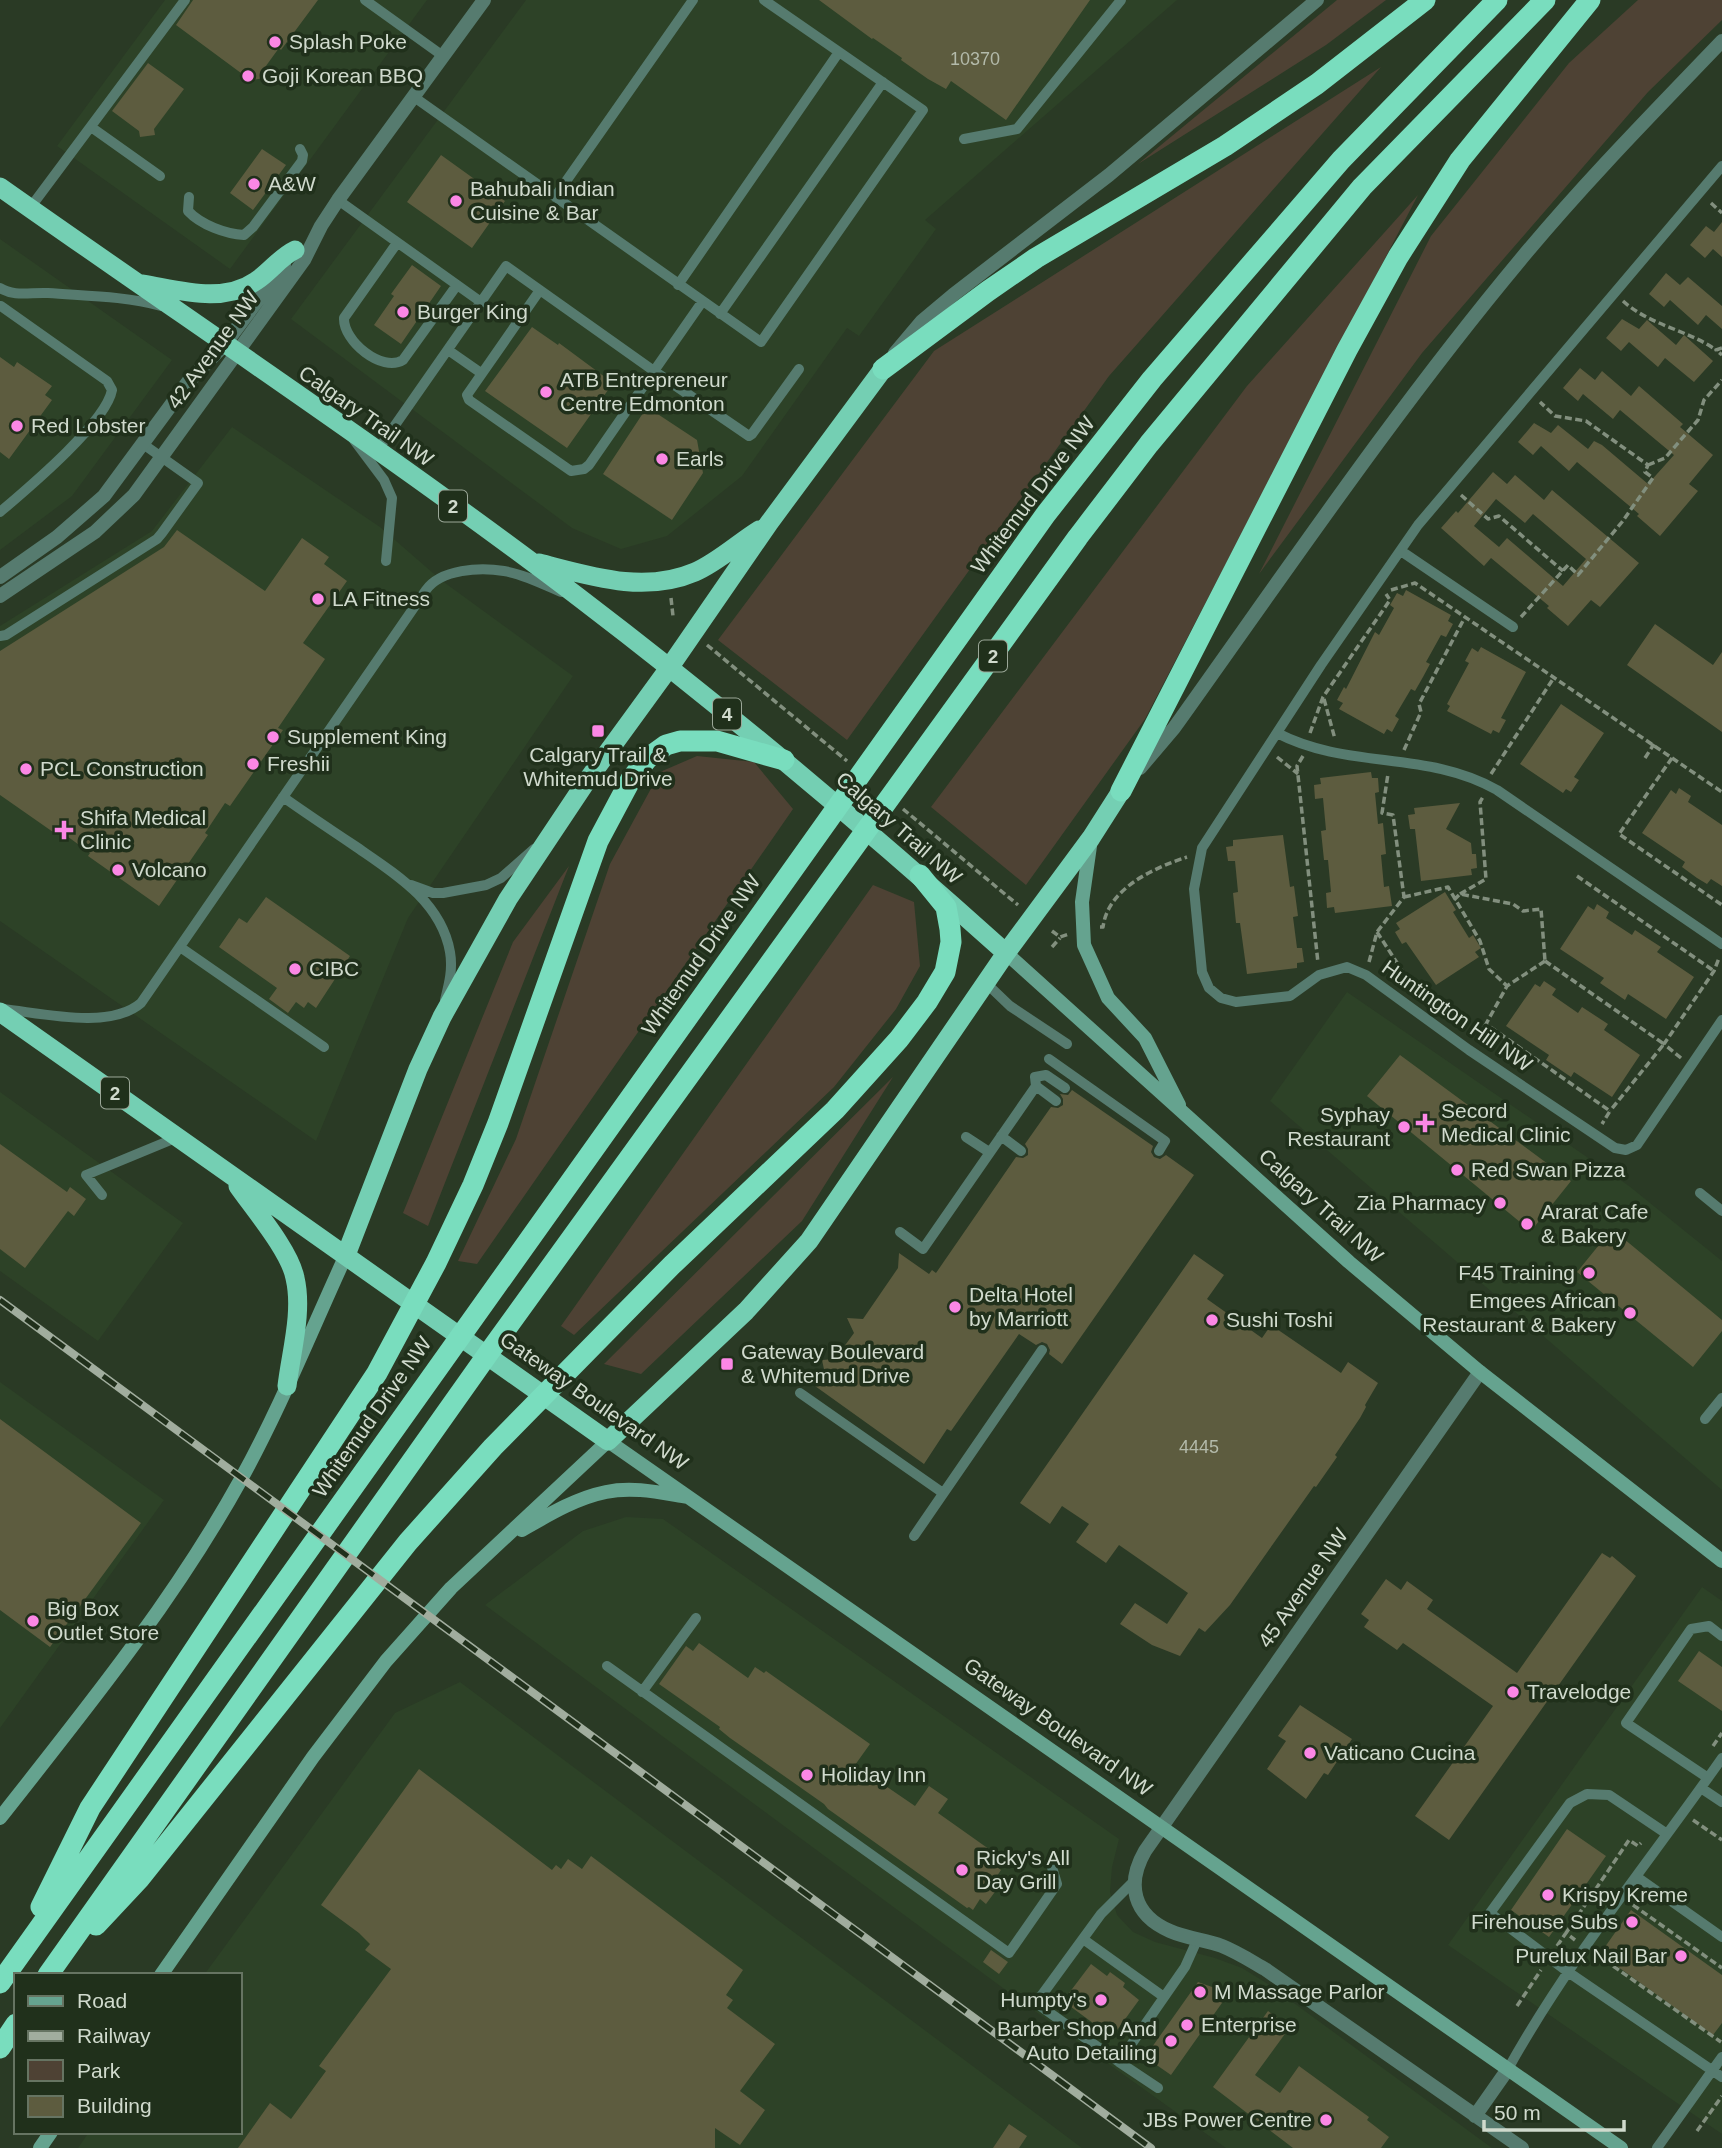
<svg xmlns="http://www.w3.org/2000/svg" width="1722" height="2148" font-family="Helvetica,sans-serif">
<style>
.built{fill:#2d4227}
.green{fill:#4e4234}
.building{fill:#5d5c3f;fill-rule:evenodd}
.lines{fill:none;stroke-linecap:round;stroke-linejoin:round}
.path{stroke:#828f7e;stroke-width:3.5;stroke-dasharray:7 3.5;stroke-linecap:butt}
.service{stroke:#567b6f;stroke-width:10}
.minor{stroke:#567b6f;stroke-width:14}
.tertiary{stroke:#567b6f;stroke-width:14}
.secondary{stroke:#65a38f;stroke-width:14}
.trunk{stroke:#74cfb3;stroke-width:19}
.motorway{stroke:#79ddbe;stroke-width:21}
.rail-casing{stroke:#a1ad9e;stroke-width:8}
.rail{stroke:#20301b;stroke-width:5;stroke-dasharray:16;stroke-linecap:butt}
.poi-dot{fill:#fb87e5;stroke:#20301b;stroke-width:2.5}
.labels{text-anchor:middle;stroke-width:7;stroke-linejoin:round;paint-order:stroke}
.number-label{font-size:18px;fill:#b3baaa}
.shield{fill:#20301b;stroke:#9ba798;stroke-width:2}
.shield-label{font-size:19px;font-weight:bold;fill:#d0dacd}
.poi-label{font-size:21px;fill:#d0dacd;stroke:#20301b;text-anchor:start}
.street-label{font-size:21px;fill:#d0dacd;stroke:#20301b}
</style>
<rect width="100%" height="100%" fill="#2a3a25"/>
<path class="built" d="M165 0H427L230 269 57 146Z
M526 0H1177L925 220 936 229 859 336 847 328 742 476 667 536 621 549 572 528 291 319Z
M0 239 172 360 72 496 0 550Z
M232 427 380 527 441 580 573 676 408 918 316 1141 0 921V626L152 531Z
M1347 992 1629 1186 1722 1261V1490L1270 1101Z
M0 1092 183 1223 98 1341 0 1271Z
M0 1382 164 1500 0 1728Z
M626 1517 663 1519 1119 1839 1112 1867 1110 1892 1117 1915 1133 1932 1155 1942 1215 1958 1242 1968 1268 1984 1492 2148H1226L1011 1994 485 1605 583 1531Z
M1702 1587 1722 1601V2134L1448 1945Z
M460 1682 1082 2148H78L89 2132H240V1975H204L395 1713Z"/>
<path class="green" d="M1337 0H1386L1326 45 1138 164Z
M1638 0H1722V20L1648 92 1422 353 1259 574 1431 236 1569 63Z
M1381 67 1109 376 847 740 718 640 934 351Z
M1418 195 1145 719 1026 885 931 807 1247 386Z
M697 756 754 762 793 809 477 1264 458 1261 516 1139 610 864 660 772Z
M569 866 428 1226 403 1213 513 942Z
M873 885 914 902 920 966 896 1009 834 1087 574 1335 561 1326Z
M893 1077 802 1221 641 1374 604 1364Z"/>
<path class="building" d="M193 0H318L281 50 279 48 263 70 264 78 246 81 245 76 176 25Z
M819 0H1090L1006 120 951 81 946 89 928 79 901 60 902 58 873 38 872 39Z
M148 63 184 89 154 129 155 135 140 137 139 131 112 111Z
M262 149 286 165 253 210 230 193Z
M441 155 505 201 472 248 407 202Z
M1722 222V257L1713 249 1705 258 1690 245 1706 226 1714 232Z
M412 265 441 286 401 344 374 325 394 296 391 294Z
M1666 273 1680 285 1688 277 1722 306V329L1706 315 1698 325 1670 300 1664 307 1649 294Z
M1622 319 1639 329 1647 320 1676 345 1684 335 1713 361 1694 382 1665 358 1658 367 1629 342 1621 351 1606 338Z
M532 327 558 345 559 343 613 383 567 448 485 391Z
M0 357 14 367 17 362 52 386 45 395 52 400 9 459 0 452Z
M1580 368 1595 380 1602 371 1631 396 1639 386 1683 424 1680 427 1713 455 1689 484 1698 491 1660 536 1637 516 1639 514 1577 462 1569 471 1541 446 1533 455 1518 442 1534 423 1551 433 1558 425 1588 449 1594 441 1602 445 1648 484 1674 455 1620 410 1613 419 1583 394 1578 401 1563 388Z
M647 407 697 440 703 473 672 520 603 474Z
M1493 472 1507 484 1515 475 1544 500 1552 490 1639 563 1600 607 1591 600 1568 626 1547 608 1549 606 1491 558 1484 566 1441 528 1456 511 1458 513ZM1496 499 1525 523 1533 514 1586 559 1563 586 1507 538 1499 547 1474 526Z
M177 530 265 591 302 538 329 557 324 564 347 581 303 643 325 659 278 728 283 730 230 806 225 803 205 833 208 835 159 906 88 856 90 853 56 828 53 832 0 795V651L164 547Z
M1406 590 1451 615 1448 621 1453 624 1446 637 1441 635 1426 662 1430 664 1423 677 1415 691 1411 689 1395 716 1399 719 1392 732 1387 729 1384 734 1339 709 1343 703 1337 700 1344 687 1346 689 1375 632 1379 635 1394 608 1390 605 1397 593 1403 596Z
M1655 624 1713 665 1722 652V732L1627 665Z
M1481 647 1526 672 1501 718 1506 720 1499 733 1493 730 1491 734 1447 711 1450 706 1447 704 1469 663 1465 661 1472 648 1478 652Z
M1561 704 1604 733 1574 777 1579 780 1571 792 1566 789 1563 793 1520 764Z
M1371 772 1372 778H1378L1379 792 1375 793 1378 824 1383 823 1386 854 1381 855 1384 887 1389 886 1392 906 1335 913 1334 907 1327 908 1326 893 1331 892 1328 860H1324L1321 831 1326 830 1323 798 1315 799 1314 785 1321 784 1320 778Z
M1679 788 1691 796 1688 802 1722 825V886L1711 879 1707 884 1697 878 1682 867 1685 862 1642 833 1671 790 1676 794Z
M1460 803 1446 829 1471 843 1472 854H1476L1477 868 1471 869 1472 875 1421 881 1415 829H1410L1408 815 1415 814 1414 808Z
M1283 835 1290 887 1294 886 1298 916 1293 917 1297 948H1302L1304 962 1297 963V968L1247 974 1240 923H1236L1233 893 1238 892 1235 861H1228L1226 847 1233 846V840Z
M1445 892 1456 910 1453 912 1469 938 1473 935 1481 948 1475 952 1479 957 1436 985 1406 942 1402 944 1395 932 1400 929 1396 923Z
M266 897 350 956 316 1008 308 1002 304 1008 296 1002 288 1013 269 999 277 988 219 947 239 918 247 923Z
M1597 904 1609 912 1606 918 1632 935 1635 930 1647 938 1661 947 1657 952 1694 977 1666 1019 1628 994 1625 1000 1600 983 1604 978 1560 949 1588 906 1594 910Z
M1544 981 1556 989 1552 995 1578 1013 1582 1007 1608 1024 1604 1030 1640 1055 1612 1097 1574 1072 1571 1077 1546 1060 1549 1055 1506 1026 1535 984 1540 987Z
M1400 1055 1571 1181 1531 1231 1367 1096Z
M1072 1090 1153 1146 1151 1152 1154 1157 1160 1159 1166 1155 1194 1175 1062 1364 1049 1354 1050 1350 1047 1344 1042 1342 1036 1345 1019 1334 951 1431 947 1429 924 1464 815 1386 825 1374 822 1360 835 1359 854 1333 847 1318 863 1319 898 1268 899 1253 929 1274 932 1270 936 1273 1016 1157 1023 1158 1028 1155V1149L1025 1144 1051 1107 1058 1108 1063 1105V1099L1060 1094 1068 1095Z
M0 1144 67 1192 70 1187 86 1199 74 1216 68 1211 25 1268 0 1249Z
M1612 1229 1722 1320V1331L1693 1367 1577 1272Z
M1194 1254 1224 1275 1207 1299 1262 1338 1271 1325 1341 1373 1348 1362 1378 1383 1365 1405 1366 1407 1360 1418 1335 1455 1337 1457 1316 1487 1314 1486 1230 1605 1205 1632 1199 1628 1180 1656 1152 1645 1120 1624 1135 1603 1167 1624 1188 1593 1119 1545 1106 1563 1076 1542 1089 1524 1062 1506 1050 1524 1020 1503Z
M0 1419 141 1523 50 1647 0 1610Z
M1602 1553 1610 1558 1612 1556 1636 1576 1449 1840 1415 1816 1493 1706 1403 1643 1397 1650 1364 1627 1369 1620 1361 1614 1386 1579 1401 1590 1407 1581 1433 1600 1427 1609 1517 1673Z
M699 1643 748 1678 755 1667 764 1673 766 1671 870 1744 855 1765 915 1806 929 1786 948 1799 938 1813 1003 1859 997 1867 1001 1870 991 1885 997 1889 986 1904 980 1899 973 1910 969 1907 967 1908 828 1809 824 1804 730 1738 719 1729 720 1727 659 1684 686 1646 693 1651Z
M1699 1651 1722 1667V1711L1678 1681Z
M1300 1705 1352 1739 1328 1775 1324 1773 1306 1799 1267 1769 1286 1741 1278 1736Z
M419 1769 552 1870 556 1865 561 1869 568 1859 582 1869 591 1856 743 1970 726 1995 733 2000 727 2008 775 2044 740 2091 765 2110 740 2145 715 2128V2148H238L270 2103 291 2119 326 2071 319 2066 391 1969 365 1950 370 1944 359 1933 321 1905Z
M1567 1829 1606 1856 1549 1937 1511 1910Z
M1631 1910 1722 1975V2023L1713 2035 1600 1954Z
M991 1950 1008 1962 999 1974 983 1962Z
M1091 1964 1107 1976 1110 1972 1125 1983 1123 1987 1139 2000 1112 2037 1063 2001Z
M1198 1982 1229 1993 1171 2075 1145 2057Z
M1268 2011 1290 2027 1255 2075 1280 2093 1299 2066 1369 2117 1367 2120 1389 2137 1381 2148H1293L1213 2087Z
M1009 2124 1027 2136 1019 2148H993Z"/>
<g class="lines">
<path class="path" d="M1711 203 1722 213
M1623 301C1649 325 1688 330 1716 350
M1722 348 1716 350 1722 355
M1648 465 1665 458 1698 420 1704 400 1722 380
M1461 495 1488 519 1499 516 1563 571
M1391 590 1415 583 1722 792
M671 598 673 616
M1521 617 1568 565 1578 575 1622 522 1653 478 1645 472 1648 465 1586 421 1555 416 1540 402
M707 645 847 761
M1324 699 1335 739
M1310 733 1323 697 1390 600 1386 594
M1404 750 1421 712 1419 704 1465 617
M1303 756 1297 766 1318 963
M1277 757 1298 774
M1645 758 1654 744
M1672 758 1619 834 1722 905
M1491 774 1553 679
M903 809 1018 905
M1577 876 1714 971
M1460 894 1486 879 1480 802 1483 797
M1404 897 1448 887 1480 941 1489 969 1507 986
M1454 900 1460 894 1513 904 1523 911 1541 909 1545 961
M1100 927H1103C1108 888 1154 868 1187 857
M1052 931 1060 937 1069 934
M1377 932 1416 992
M1052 947 1060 938
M1545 961 1507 986 1486 1024 1610 1111 1602 1124
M1545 961 1664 1044 1610 1111
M1369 962 1377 932 1404 897 1393 815 1382 813 1388 774
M1476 1040 1486 1024
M1681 1058 1664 1044 1714 971 1719 958
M1713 1746 1722 1733
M1693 1820 1722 1840
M1633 1905 1722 1968
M1566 1933 1629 1840 1638 1846 1641 1843
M1557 1946 1566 1933 1575 1940
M1596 1954 1721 2042
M1517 2006 1541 1970
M1697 2131 1722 2096"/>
<path class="service" d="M365 0 443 56
M414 97 761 342 923 110 764 0
M91 127 160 176
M964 139 1017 129 1121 0
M1722 166 1418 525 1321 665 1202 848 1194 889 1202 972 1209 988 1221 998 1236 1002 1290 996 1319 975 1347 967 1366 975 1469 1050 1615 1148 1626 1150 1637 1145 1722 1020
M189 197 188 211C201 225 226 234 244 235L253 227 302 161 303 155 300 149
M555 197 693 0
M338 200 481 302
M30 208 185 0
M397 243 344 318C343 341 382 373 403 360L457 285
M678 285 839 52
M0 288C14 297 31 292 48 293 86 296 124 296 161 306
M540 290 467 395 469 400 571 471 584 469 589 465 654 371 749 436 752 434 799 369
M720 314 883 82
M448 350 481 373
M354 440 384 480 392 498 386 561
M377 451 506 266 654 371 702 302
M0 512C27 489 106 423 112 390L107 381 1 306
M1401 551 1513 627
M0 636 6 635 157 539 162 533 198 483 143 444
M1277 733C1348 770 1427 750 1497 790L1722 944
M283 797C307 814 331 830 355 846 394 873 441 901 450 952 453 969 449 984 445 1000
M411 885 433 893H443L486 885 501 878 534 849
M180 947 324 1047
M986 983 1010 1006 1067 1044
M3 1009C41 1013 110 1030 141 1003L426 590C441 569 480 567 504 571 523 574 543 584 561 592
M1049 1059 1165 1141 1159 1151
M1056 1101 1036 1086 1035 1077 1046 1075 1065 1088
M1001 1136 1021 1151
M966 1137 989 1152
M1700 1193 1722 1211
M102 1195 86 1175 178 1137
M900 1232 923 1249 1036 1086
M800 1393 943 1493
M1705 1419 1722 1398
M914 1536 1042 1350
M607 1666 1009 1953 1057 1884 1051 1864
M642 1692 696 1618
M1708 1778 1626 1723 1691 1629 1709 1626 1722 1636
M1701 1788 1722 1802
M1667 1834 1609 1795 1587 1794 1570 1803 1490 1913 1568 1972 1722 2077
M1637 1877 1722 1937
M1083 1939 1164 1997
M1119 2062 1036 2003 1101 1914 1133 1882
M1508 2069C1569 1959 1650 1861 1722 1758
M1158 2088 1119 2062 1185 1967 1198 1938
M1657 2148 1722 2057"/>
<path class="minor" d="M0 577 57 537 104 496 188 382 225 344 284 265
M0 596 95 532 134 495 304 260 321 226 338 200 484 0
M1480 1372 1145 1851C1126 1884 1133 1915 1170 1931 1186 1938 1205 1940 1222 1946 1237 1952 1251 1961 1265 1969L1522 2148
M1475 2116 1508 2069"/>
<path class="tertiary" d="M895 353 922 321 953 295 1109 175 1317 0
M1140 768 1174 728C1287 570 1396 409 1521 259 1584 183 1653 113 1722 41"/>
<path class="secondary" d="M1091 839 1082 902 1084 945 1108 998 1145 1038 1179 1105
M1006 953 1349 1262 1480 1372 1722 1561
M522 1530C548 1515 576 1498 606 1492 633 1486 662 1493 688 1497
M0 1818C85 1710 173 1602 240 1481 280 1409 311 1331 346 1255
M161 1975 313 1757 386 1661 451 1588 608 1441 1621 2148
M40 2148 51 2132"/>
<path class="trunk" d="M0 187C194 324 392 455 581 599 728 711 869 830 1006 953
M143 284C179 290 223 304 256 281 270 272 280 257 295 250
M539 563C590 576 644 594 695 572 718 562 738 543 759 530
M0 1012 608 1441 746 1311 809 1241 1006 953 1091 838 1121 791
M238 1186C254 1209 290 1251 295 1278 303 1312 291 1352 287 1386
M346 1255 418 1069 442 1017 508 899 586 782 669 668 769 523 883 369"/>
<path class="motorway" d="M883 369 988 291 1036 258 1225 146 1317 84 1425 0
M1121 791 1347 350 1398 257 1460 160 1590 0
M41 1907 90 1808 377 1373 436 1263 473 1185 498 1123 598 841 631 779 648 758 666 745 680 741H717L784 760
M96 1925 140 1878 408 1542 493 1447 672 1265 835 1110 899 1039 927 1002 945 972 951 942 950 929 946 907 920 875
M48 1975 490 1351 1078 537 1149 444 1362 187 1545 0
M0 1983 1046 514 1152 379 1341 160 1497 0
M0 2048 16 2024"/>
<defs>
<path id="rail" d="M0 1300 1151 2148"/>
</defs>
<use href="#rail" class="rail-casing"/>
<use href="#rail" class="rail"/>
</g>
<g class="poi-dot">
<circle cx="275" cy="42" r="7"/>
<circle cx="248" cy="76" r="7"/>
<circle cx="254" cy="184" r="7"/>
<circle cx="456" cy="201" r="7"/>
<circle cx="403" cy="312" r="7"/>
<circle cx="546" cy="392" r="7"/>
<circle cx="17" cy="426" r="7"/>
<circle cx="662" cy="459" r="7"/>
<circle cx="318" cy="599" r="7"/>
<rect x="591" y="724" width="14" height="14" rx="3.5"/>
<circle cx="273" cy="737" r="7"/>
<circle cx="253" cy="764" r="7"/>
<circle cx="26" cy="769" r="7"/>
<path d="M60.5 819.5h7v7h7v7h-7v7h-7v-7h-7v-7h7z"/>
<circle cx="118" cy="870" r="7"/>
<circle cx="295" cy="969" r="7"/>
<path d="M1421.5 1112.5h7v7h7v7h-7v7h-7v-7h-7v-7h7z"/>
<circle cx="1404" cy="1127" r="7"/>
<circle cx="1457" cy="1170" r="7"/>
<circle cx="1500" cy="1203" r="7"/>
<circle cx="1527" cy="1224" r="7"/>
<circle cx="1589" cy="1273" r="7"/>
<circle cx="955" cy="1307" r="7"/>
<circle cx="1630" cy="1313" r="7"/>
<circle cx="1212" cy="1320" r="7"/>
<rect x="720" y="1357" width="14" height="14" rx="3.5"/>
<circle cx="33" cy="1621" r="7"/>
<circle cx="1513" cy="1692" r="7"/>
<circle cx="1310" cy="1753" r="7"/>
<circle cx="807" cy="1775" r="7"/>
<circle cx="962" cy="1870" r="7"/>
<circle cx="1548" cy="1895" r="7"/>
<circle cx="1632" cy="1922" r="7"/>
<circle cx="1681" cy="1956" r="7"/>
<circle cx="1200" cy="1992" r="7"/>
<circle cx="1101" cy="2000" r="7"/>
<circle cx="1187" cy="2025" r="7"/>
<circle cx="1171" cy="2041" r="7"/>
<circle cx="1326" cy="2120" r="7"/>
</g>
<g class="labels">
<g class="number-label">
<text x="975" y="65">10370</text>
<text x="1199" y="1453">4445</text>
</g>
<g class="shield">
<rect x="439" y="490.5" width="28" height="31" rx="5"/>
<rect x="979" y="640.5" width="28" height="31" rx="5"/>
<rect x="713" y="698.5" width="28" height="31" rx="5"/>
<rect x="101" y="1077.5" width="28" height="31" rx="5"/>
</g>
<g class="shield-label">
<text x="453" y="513">2</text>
<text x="993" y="663">2</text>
<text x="727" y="721">4</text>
<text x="115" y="1100">2</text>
</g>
<g class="poi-label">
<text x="289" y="49">Splash Poke</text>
<text x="262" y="83">Goji Korean BBQ</text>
<text x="268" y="191">A&amp;W</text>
<text x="470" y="196">Bahubali Indian<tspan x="470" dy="24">Cuisine &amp; Bar</tspan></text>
<text x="417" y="319">Burger King</text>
<text x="560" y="387">ATB Entrepreneur<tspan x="560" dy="24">Centre Edmonton</tspan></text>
<text x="31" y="433">Red Lobster</text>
<text x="676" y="466">Earls</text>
<text x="332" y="606">LA Fitness</text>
<text x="287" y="744">Supplement King</text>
<text x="598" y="762" text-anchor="middle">Calgary Trail &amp;<tspan x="598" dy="24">Whitemud Drive</tspan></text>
<text x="267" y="771">Freshii</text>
<text x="40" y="776">PCL Construction</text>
<text x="80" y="825">Shifa Medical<tspan x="80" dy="24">Clinic</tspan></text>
<text x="132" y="877">Volcano</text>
<text x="309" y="976">CIBC</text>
<text x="1441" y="1118">Secord<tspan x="1441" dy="24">Medical Clinic</tspan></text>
<text x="1390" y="1122" text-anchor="end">Syphay<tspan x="1390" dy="24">Restaurant</tspan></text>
<text x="1471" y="1177">Red Swan Pizza</text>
<text x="1486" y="1210" text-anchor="end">Zia Pharmacy</text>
<text x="1541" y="1219">Ararat Cafe<tspan x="1541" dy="24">&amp; Bakery</tspan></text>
<text x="1575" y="1280" text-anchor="end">F45 Training</text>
<text x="969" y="1302">Delta Hotel<tspan x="969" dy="24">by Marriott</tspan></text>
<text x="1616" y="1308" text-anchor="end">Emgees African<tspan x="1616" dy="24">Restaurant &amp; Bakery</tspan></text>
<text x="1226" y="1327">Sushi Toshi</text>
<text x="741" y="1359">Gateway Boulevard<tspan x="741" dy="24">&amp; Whitemud Drive</tspan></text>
<text x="47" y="1616">Big Box<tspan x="47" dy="24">Outlet Store</tspan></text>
<text x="1527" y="1699">Travelodge</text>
<text x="1324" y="1760">Vaticano Cucina</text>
<text x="821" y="1782">Holiday Inn</text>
<text x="976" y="1865">Ricky's All<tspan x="976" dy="24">Day Grill</tspan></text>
<text x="1562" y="1902">Krispy Kreme</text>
<text x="1618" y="1929" text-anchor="end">Firehouse Subs</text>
<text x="1667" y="1963" text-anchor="end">Purelux Nail Bar</text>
<text x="1214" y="1999">M Massage Parlor</text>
<text x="1087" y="2007" text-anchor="end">Humpty's</text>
<text x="1201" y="2032">Enterprise</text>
<text x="1157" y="2036" text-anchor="end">Barber Shop And<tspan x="1157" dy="24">Auto Detailing</tspan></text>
<text x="1312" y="2127" text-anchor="end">JBs Power Centre</text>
</g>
<g class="street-label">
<text transform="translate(213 350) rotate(-54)" y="7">42 Avenue NW</text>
<text transform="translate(366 416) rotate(35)" y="7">Calgary Trail NW</text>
<text transform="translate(1033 495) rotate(-53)" y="7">Whitemud Drive NW</text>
<text transform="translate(899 828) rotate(41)" y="7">Calgary Trail NW</text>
<text transform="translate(701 955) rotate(-55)" y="7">Whitemud Drive NW</text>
<text transform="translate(1457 1016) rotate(35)" y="7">Huntington Hill NW</text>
<text transform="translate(1321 1206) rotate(42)" y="7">Calgary Trail NW</text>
<text transform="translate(594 1401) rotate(35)" y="7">Gateway Boulevard NW</text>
<text transform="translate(372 1417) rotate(-55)" y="7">Whitemud Drive NW</text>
<text transform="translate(1303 1588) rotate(-55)" y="7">45 Avenue NW</text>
<text transform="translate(1058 1727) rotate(35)" y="7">Gateway Boulevard NW</text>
</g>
</g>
<rect x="14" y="1973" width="228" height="161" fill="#20301b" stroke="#667462" stroke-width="2"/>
<rect x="28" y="1996" width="35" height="10" fill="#65a38f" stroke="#667462" stroke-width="2"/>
<text x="77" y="2008" font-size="21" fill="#d0dacd">Road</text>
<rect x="28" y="2031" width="35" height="10" fill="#a1ad9e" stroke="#667462" stroke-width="2"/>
<text x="77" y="2043" font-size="21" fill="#d0dacd">Railway</text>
<rect x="28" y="2060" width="35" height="21" fill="#4e4234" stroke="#667462" stroke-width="2"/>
<text x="77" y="2078" font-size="21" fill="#d0dacd">Park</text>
<rect x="28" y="2096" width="35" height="21" fill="#5d5c3f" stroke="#667462" stroke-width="2"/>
<text x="77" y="2113" font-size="21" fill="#d0dacd">Building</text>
<path d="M1484 2120v10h140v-10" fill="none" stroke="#d0dacd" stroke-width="3.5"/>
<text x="1494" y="2120" font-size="21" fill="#d0dacd" stroke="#20301b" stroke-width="5" paint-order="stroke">50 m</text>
</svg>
